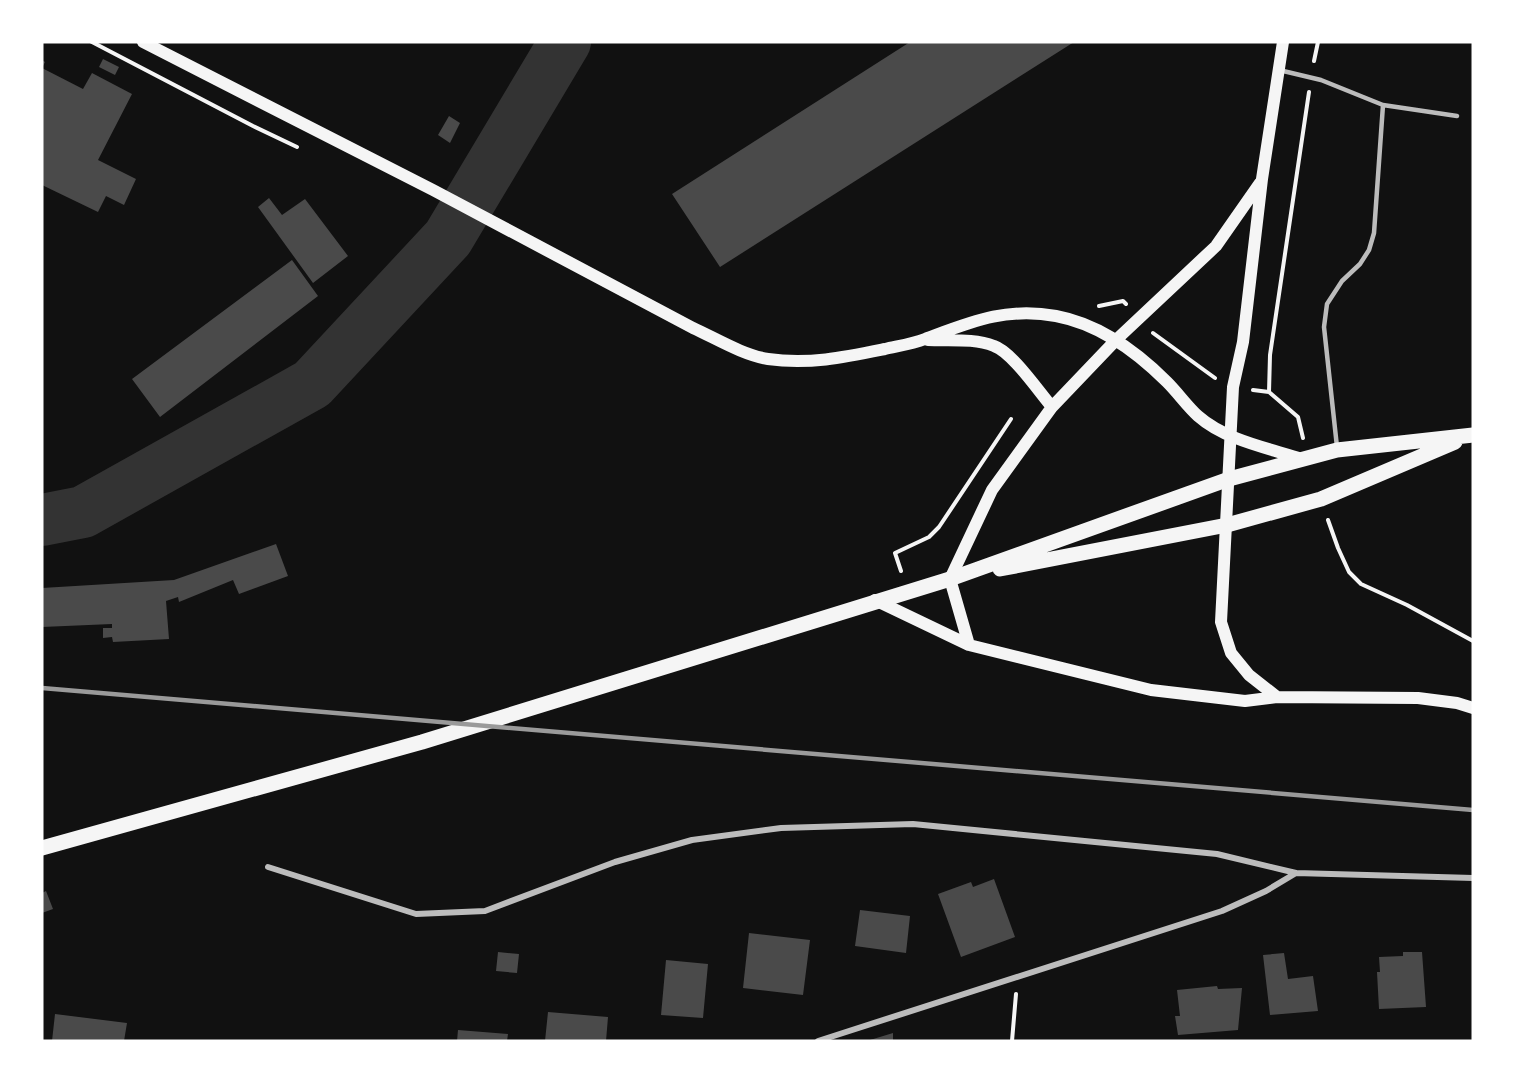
<svg xmlns="http://www.w3.org/2000/svg" width="1515" height="1083" font-family="Mulish,sans-serif">
<style>
.lines{fill:none;stroke-linecap:round;stroke-linejoin:round}
.river{stroke:#333;stroke-width:52}
.building{fill:#4a4a4a}
.path{stroke:#f5f5f5;stroke-width:4}
.service{stroke:#bcbcbc;stroke-width:4.5}
.minor{stroke:#bcbcbc;stroke-width:6}
.secondary{stroke:#f5f5f5;stroke-width:12}
.primary{stroke:#f5f5f5;stroke-width:15}
.rail{stroke:#9a9a9a;stroke-width:4.5}
</style>
<rect width="100%" height="100%" fill="#111"/>
<g class="lines">
<path class="river" d="M42 520 83 512 312 384 448 238 565 42"/>
</g>
<path class="building" d="M910 42H1074L720 267 672 194Z
M103 59 119 67 115 75 99 67Z
M42 60 45 62 42 68 83 89 92 73 132 94 98 160 136 179 124 205 106 196 98 212 42 185Z
M449 116 460 123 450 143 438 135Z
M269 198 282 215 305 199 348 256 313 283 258 207Z
M292 260 318 296 160 417 132 379Z
M276 544 288 576 239 594 233 580 179 602 178 597 166 601 169 639 113 642 112 637 103 638V628H112V624L42 627V588L174 580Z
M994 879 1015 937 961 957 938 894 971 882 973 887Z
M46 891 53 909 42 913V893Z
M860 910 910 916 906 953 855 946Z
M749 933 810 940 803 995 743 988Z
M498 952 519 954 517 973 496 971Z
M1403 952H1422L1426 1007 1379 1009 1377 972H1380L1379 957 1403 956Z
M1284 953 1288 979 1313 976 1318 1011 1270 1015 1263 955Z
M666 960 708 964 703 1018 661 1015Z
M1217 986 1218 989 1242 988 1238 1030 1178 1035 1175 1016H1180L1177 990Z
M548 1012 608 1017 606 1041H545Z
M55 1014 127 1023 124 1041H52Z
M458 1030 508 1034 507 1041H457Z
M893 1033V1041H870V1040Z"/>
<g class="lines">
<path class="path" d="M92 42 253 126 297 147
M1314 61 1318 42
M1099 306 1123 301 1126 304
M1153 333 1215 378
M1253 390 1269 392 1298 417 1303 438
M1269 392 1270 355 1309 92
M1328 520 1338 548 1349 572 1361 584 1407 605 1473 641
M901 571 895 553 929 537 939 527 1011 419
M1012 1041 1016 994"/>
<path class="service" d="M1279 70 1321 80 1383 105 1374 233 1369 250 1360 264 1342 281 1327 304 1324 327 1337 447
M1383 105 1457 116"/>
<path class="minor" d="M268 867 416 914 485 911 615 862 692 840 781 828 913 824 1217 854 1296 873
M818 1041 1222 911 1266 891 1296 873 1473 878"/>
<path class="secondary" d="M143 42 433 190 693 328C717 339 743 355 768 359 809 365 846 357 885 349 898 346 912 344 925 339 971 322 1005 307 1056 316 1099 324 1137 352 1167 382 1178 393 1187 406 1198 416 1225 440 1268 448 1302 459
M928 340C950 341 974 338 994 346 1012 352 1039 392 1052 407
M875 600 969 645 1151 690 1245 701 1277 697 1418 698 1457 703 1473 708
M969 645 950 579 992 490 1052 407 1116 340 1216 246 1260 183
M1277 697 1249 675 1231 653 1221 622 1233 387 1243 342 1262 179 1283 42"/>
<path class="primary" d="M1000 569 1227 525 1321 499 1455 442
M42 848 422 742 950 579 1229 479 1337 450 1473 435"/>
<path class="rail" d="M42 688 1473 810"/>
</g>
<rect width="1515" height="1083" fill="none" stroke="#ffffff" stroke-width="87"/>
</svg>
